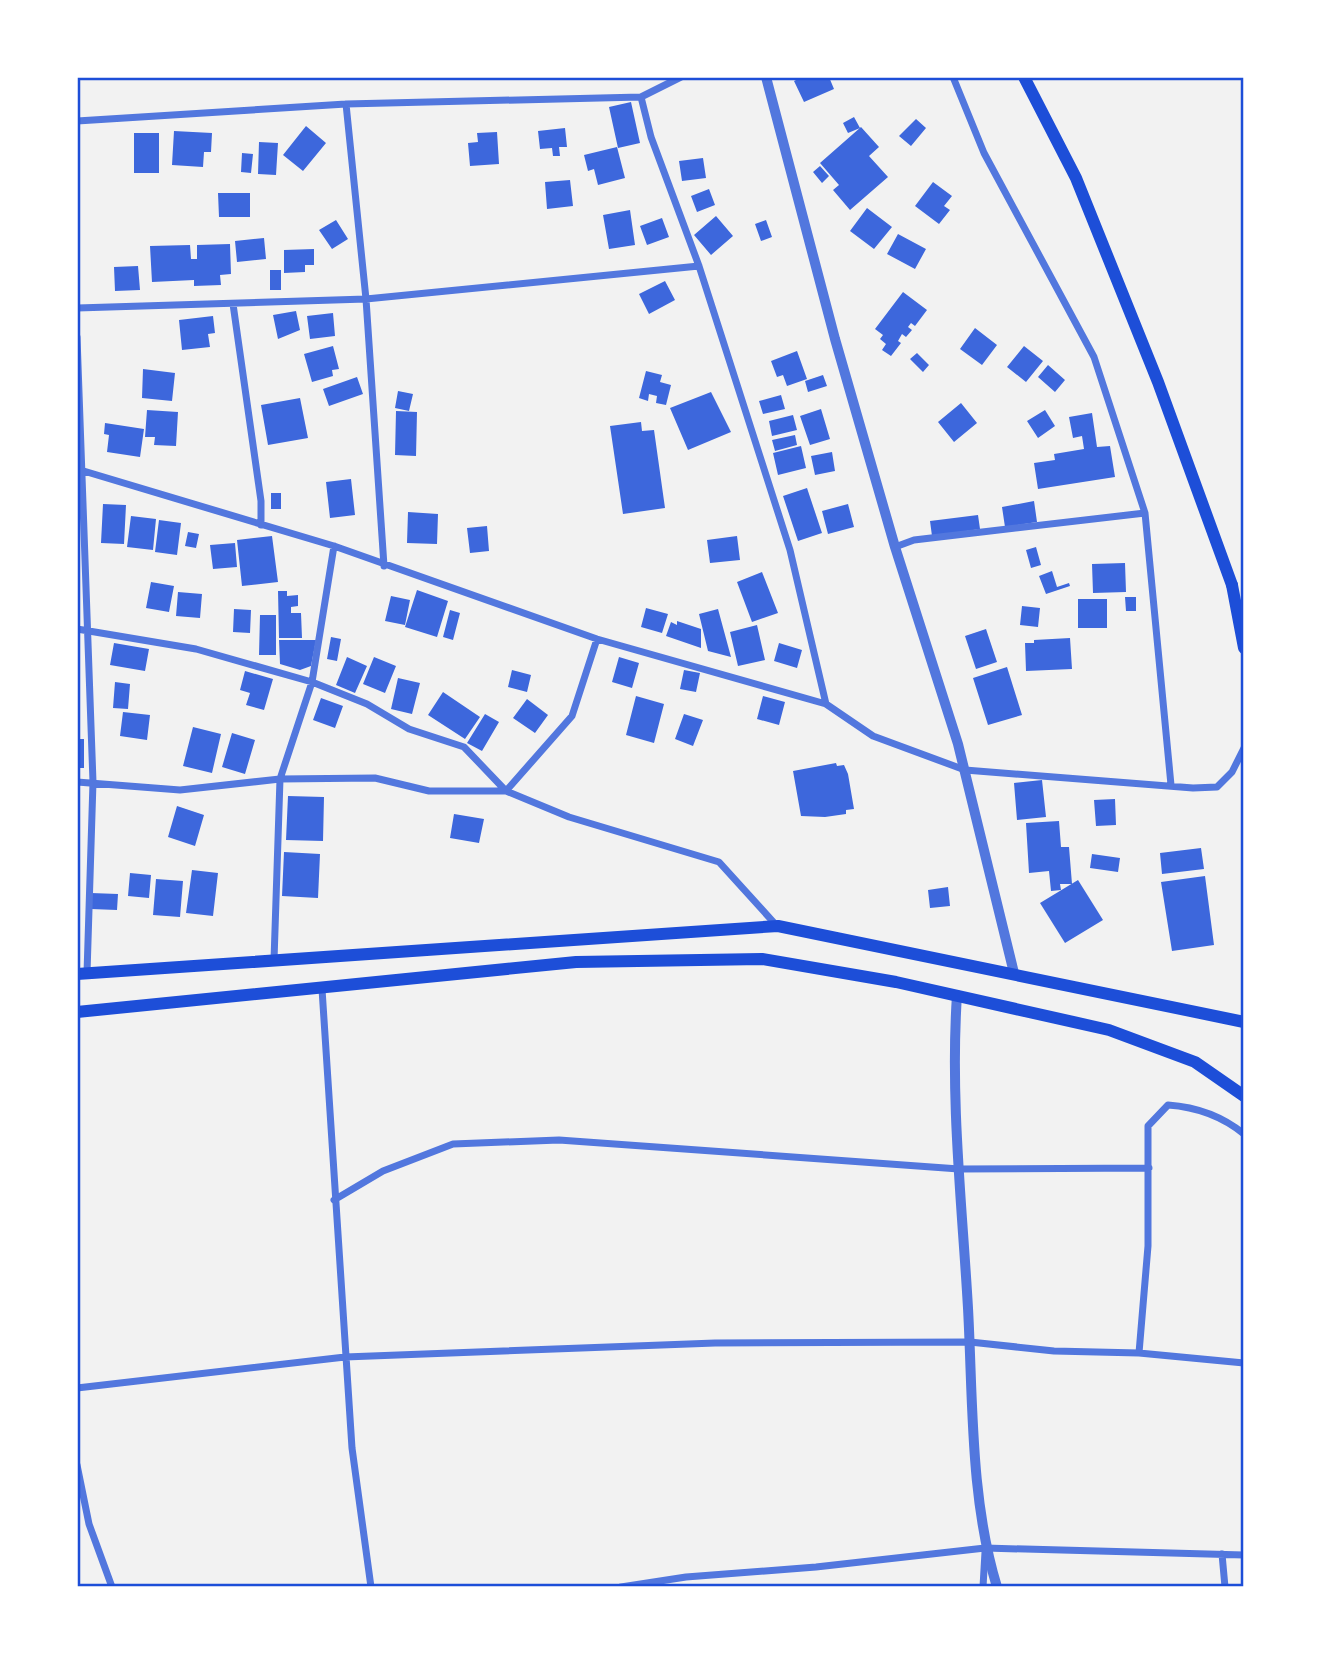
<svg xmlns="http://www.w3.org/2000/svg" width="1321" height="1664" font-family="'Exo 2',sans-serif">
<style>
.building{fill:#3d67dc}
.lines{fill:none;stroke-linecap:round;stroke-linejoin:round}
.minor{stroke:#5277de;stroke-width:7}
.tertiary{stroke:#5277de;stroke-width:10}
.primary{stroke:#1d4ed8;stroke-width:12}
.trunk{stroke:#1d4ed8;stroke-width:12}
.neatline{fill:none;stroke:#1d4ed8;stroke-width:2.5}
</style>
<rect width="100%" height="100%" fill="#f2f2f2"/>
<path class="building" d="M802 77H829L834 89 804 102 794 81Z
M631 102 640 143 618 148 609 107Z
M854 117 860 128 848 133 843 123Z
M916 119 926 128 911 146 899 136Z
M306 126 326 143 303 171 283 155Z
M861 127 879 147 869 156 888 177 850 210 833 190 839 185 820 163Z
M565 128 567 147H559L560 156H553L552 148 540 149 538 131Z
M174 131 212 133 211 152H204L203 167 172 165Z
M497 132 499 164 470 166 468 143 478 142 477 133Z
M134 133H159V173H134Z
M259 142 278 143 276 175 258 174Z
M617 147 625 178 598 185 594 169 588 171 584 155Z
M242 153 253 154 251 173 241 172Z
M703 158 706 178 682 181 679 161Z
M820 166 829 176 822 183 813 172Z
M570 180 573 206 547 209 545 182Z
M933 182 952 196 944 206 950 210 939 224 915 206Z
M709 189 715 205 697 212 691 196Z
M218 193H250V217H219Z
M867 208 892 227 874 249 850 231Z
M630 210 635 245 609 249 603 215Z
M716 216 733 236 711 255 694 235Z
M662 218 669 237 647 245 640 226Z
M336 220 348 239 332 249 319 230Z
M766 220 772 237 761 241 755 224Z
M898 234 926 249 915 269 887 254Z
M264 238 266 259 237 262 235 241Z
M230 244 231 274 220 275 221 285 194 286V280L152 282 150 246 190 245 191 259H197V245Z
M314 249V265H305V272L284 273V250Z
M138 266 140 290 115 291 114 267Z
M270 270H281V290H270Z
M665 281 675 300 649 314 639 294Z
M903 292 927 310 915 326 911 323 908 327 912 330 906 337 902 334 898 341 901 343 891 356 882 350 886 344 880 339 883 335 875 329Z
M296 311 300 330 278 339 273 315Z
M333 313 335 336 310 339 307 316Z
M213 316 215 333 208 334 210 347 182 350 179 320Z
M975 328 997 345 982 365 960 349Z
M333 346 339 369 332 370 333 376 312 382 304 354Z
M1024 346 1043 361 1026 382 1007 367Z
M797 351 807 379 787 386 783 375 777 377 771 361Z
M917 353 929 365 923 372 910 359Z
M1048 365 1065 380 1055 392 1038 377Z
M143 369 175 373 172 401 142 398Z
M646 371 662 375 660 382 671 385 666 405 656 403 657 396 649 394 648 401 639 398Z
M823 375 827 386 808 392 805 381Z
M357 377 363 394 329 406 323 389Z
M398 391 413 394 409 411 395 408Z
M711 392 731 432 688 450 670 408Z
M781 395 785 409 763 414 759 401Z
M300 398 308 438 268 445 261 405Z
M961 403 977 423 954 442 938 422Z
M821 409 830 439 810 445 800 416Z
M147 410 178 412 176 446 154 445 155 437H145Z
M1045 410 1055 426 1038 438 1027 421Z
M396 411 417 412 416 456 395 455Z
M1092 413 1097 447 1110 446 1115 477 1038 489 1034 463 1055 460 1054 454 1084 449 1082 436 1073 438 1069 417Z
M793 415 797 430 772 436 769 421Z
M641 422 642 431 654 430 665 508 623 514 610 426Z
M105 423 144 429 140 457 107 452 109 435 104 434Z
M795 435 797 445 775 451 772 440Z
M801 446 806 468 778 475 773 453Z
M832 452 835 471 815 475 811 456Z
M351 479 355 515 330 518 326 482Z
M807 488 822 533 798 541 783 496Z
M271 493H281V509H271Z
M1034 501 1037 522 1005 527 1002 507Z
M103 504 126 505 124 544 101 543Z
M848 504 854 527 828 534 822 511Z
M408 512 438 514 437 544 407 543Z
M978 515 980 529 932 536 930 521Z
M131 516 156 519 153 550 127 547Z
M159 520 181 523 177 555 155 552Z
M487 526 489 551 470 553 467 528Z
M188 532 199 534 196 548 185 546Z
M272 536 278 582 242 586 237 540Z
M737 536 740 560 710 563 707 540Z
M235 543 237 567 213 569 210 545Z
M1036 547 1041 565 1031 568 1026 550Z
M1125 563 1126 592 1093 593 1092 564Z
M1052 571 1057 587 1069 583 1070 586 1046 594 1039 576Z
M762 572 778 613 752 622 737 582Z
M151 582 174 586 169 612 146 608Z
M417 590 448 601 437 637 405 627Z
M278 591H287V596L298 595V606L291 607V613H301L302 638H279Z
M178 592 202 594 200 618 176 616Z
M391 596 410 600 405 625 385 621Z
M1125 597H1136V611H1126Z
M1078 599H1107V628H1078Z
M1022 606 1040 608 1038 627 1020 625Z
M646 608 668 614 662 633 641 627Z
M234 609 251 610 250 633 233 632Z
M718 609 731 657 708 651 699 614Z
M450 610 460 613 453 640 443 637Z
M260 615H276V655H259Z
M677 621 701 629V648L666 636 671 622 677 625Z
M757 625 765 660 738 666 730 632Z
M986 629 997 662 976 669 965 636Z
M331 637 341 639 337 661 327 659Z
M1070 638 1072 669 1026 671 1025 643H1034V640Z
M279 640H316L311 666 300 670 280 664Z
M114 643 149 649 145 671 110 665Z
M779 643 802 650 797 668 774 661Z
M347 657 367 666 355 693 336 685Z
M374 657 396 666 385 693 363 684Z
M619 657 639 663 632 688 612 682Z
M1007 667 1022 715 988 725 973 678Z
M512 670 531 675 527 692 508 687Z
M684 670 700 673 696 692 680 689Z
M245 671 273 679 264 710 246 705 250 693 240 690Z
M398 678 420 683 412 714 391 709Z
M115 682 130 684 128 709 113 708Z
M443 692 480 717 465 739 428 715Z
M636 696 664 704 654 743 626 735Z
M763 696 785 702 779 725 757 719Z
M321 698 343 706 335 728 313 720Z
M527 699 548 715 535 733 513 718Z
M123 712 150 715 147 740 120 736Z
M485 714 499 722 482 751 467 743Z
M684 714 703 720 693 746 675 739Z
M193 727 221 734 212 773 183 766Z
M232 733 255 740 245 774 222 767Z
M77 739H84V768H77Z
M836 763 837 766 844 765 848 774 854 809 846 810V814L825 817 801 816 793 771Z
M1042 780 1046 817 1017 820 1014 783Z
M288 796 324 797 323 841 286 840Z
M1115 799 1116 825 1096 826 1094 800Z
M177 806 204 815 195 846 168 837Z
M454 814 484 819 479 843 450 838Z
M1059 821 1061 847H1069L1072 884H1060L1061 890 1051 891 1049 871 1029 873 1026 823Z
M1201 848 1204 869 1162 874 1160 853Z
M284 852 320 854 318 898 282 896Z
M1092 854 1120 858 1118 872 1090 868Z
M192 870 218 873 213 916 186 913Z
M130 873 151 875 149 898 128 896Z
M1205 876 1214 945 1172 951 1161 882Z
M156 879 183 881 180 917 153 915Z
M1078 880 1103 920 1065 943 1040 903Z
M948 887 950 906 930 908 928 890Z
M91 893 118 894 117 910 91 909Z"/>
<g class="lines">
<path class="minor" d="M953 77 984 153 1094 357 1145 513 1171 785
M641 97 651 137 699 266 790 550 826 704
M346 104 366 299 384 566
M77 121 346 104 641 97 681 77
M233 304 261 501V525
M77 308 366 299 699 266
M77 337 93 782 87 973
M77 469 334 546 597 639 826 704 873 736 965 770 1193 788 1217 787 1232 772 1244 748
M895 547 914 540 1145 513
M77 629 196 649 312 682 367 704 409 729 464 747 506 791 569 817 719 862 777 926
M77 782 180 790 280 779 375 778 429 791H506L572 716 597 639
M274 960 280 779 312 682 334 546
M322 989 352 1448 371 1587
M334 1200 383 1171 453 1144 559 1140 959 1169 1149 1168
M1139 1353 1148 1246V1126L1168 1105C1196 1107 1222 1116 1244 1134
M77 1388 345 1357 715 1343 970 1342 1054 1351 1139 1353 1244 1363
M77 1465 89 1524 112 1587
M1222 1554 1225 1587
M621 1587 686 1577 816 1567 985 1548 1244 1555
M983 1587 985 1552"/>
<path class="tertiary" d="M766 77 835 339 895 547 958 744 1014 973
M957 995C950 1099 962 1204 968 1308 973 1400 970 1499 997 1587"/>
<path class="primary" d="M1024 77 1076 178 1158 382 1232 585"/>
<path class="trunk" d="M1232 585 1244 648
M77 974 778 926 1244 1022
M77 1012 576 962 762 959 896 982 1109 1030 1195 1062 1244 1096"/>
</g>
<rect width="1321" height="1664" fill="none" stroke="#ffffff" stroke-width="158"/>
<rect x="79" y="79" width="1163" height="1506" class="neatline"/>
</svg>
